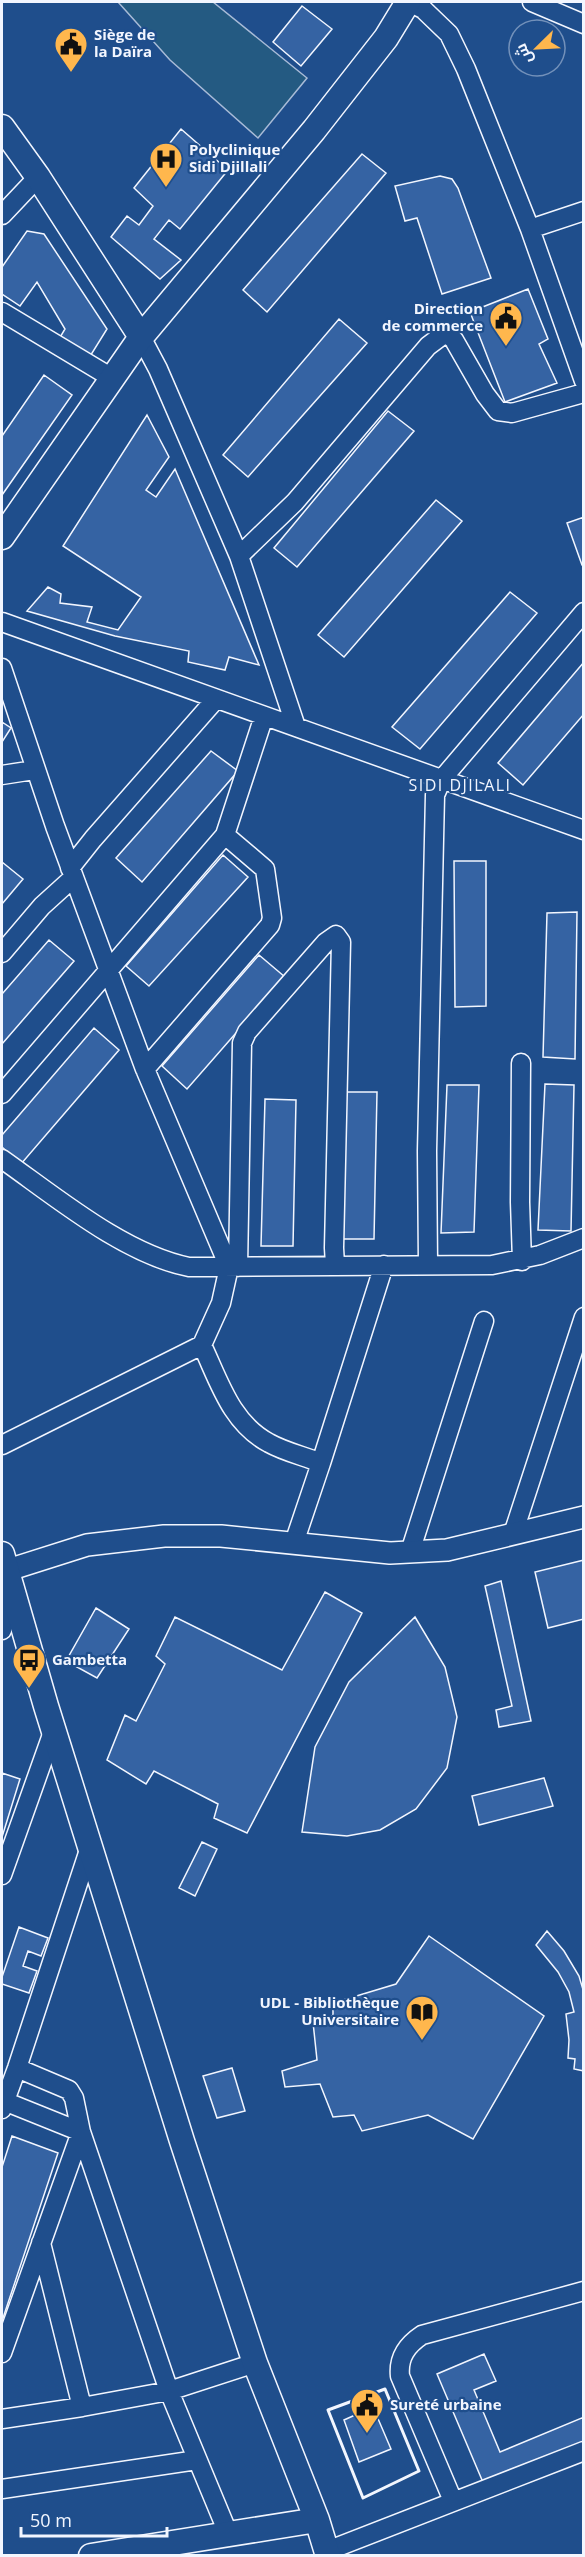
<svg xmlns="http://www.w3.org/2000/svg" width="585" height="2557" font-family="'Open Sans',Cairo,sans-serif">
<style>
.green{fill:#245a82;stroke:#a8bbd7;stroke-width:1.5}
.building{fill:#3563a3;stroke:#f2f6ff;stroke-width:1.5}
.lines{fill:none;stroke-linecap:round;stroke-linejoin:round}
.minor-casing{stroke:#f2f6ff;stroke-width:21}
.tertiary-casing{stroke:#f2f6ff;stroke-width:24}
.secondary-casing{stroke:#f2f6ff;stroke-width:27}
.minor{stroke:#1f4e8c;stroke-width:18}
.tertiary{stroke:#1f4e8c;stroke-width:21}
.secondary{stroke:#1f4e8c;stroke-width:24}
.wall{stroke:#f2f6ff;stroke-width:3}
.labels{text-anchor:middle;stroke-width:4.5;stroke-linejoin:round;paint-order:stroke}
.poi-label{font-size:15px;font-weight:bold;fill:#f2f6ff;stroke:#1f4e8c;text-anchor:start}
.neighbourhood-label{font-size:16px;letter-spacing:1.5px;fill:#f2f6ff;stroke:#1f4e8c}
</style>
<rect width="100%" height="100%" fill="#1f4e8c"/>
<path class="green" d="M118 2H213L307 78 258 138 170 60Z"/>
<path class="building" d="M302 6 332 29 301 66 273 42Z
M181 129 228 170 180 229 169 220 154 239 181 260 160 279 111 237 127 216 139 225 153 206 134 188Z
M362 154 386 173 267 312 243 290Z
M440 176 452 179 458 188 491 278 442 294 417 218 405 221 395 186Z
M27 231 44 234 107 329 89 358 59 339 65 329 37 282 20 306 2 294V267Z
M528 289 548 339 539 344 557 383 505 402 470 312Z
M339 319 367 343 248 477 223 455Z
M44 375 72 395 2 495V436Z
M388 411 414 431 297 567 274 548Z
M147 415 169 457 146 490 156 497 175 469 259 665 229 657 225 670 188 662 189 651 115 636 27 611 48 587 61 594 60 603 92 607 87 622 118 630 141 597 63 546Z
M436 500 462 521 344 657 318 635Z
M584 517V565H582L567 523Z
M510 592 537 613 420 749 392 727Z
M584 662V714L523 785 498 763Z
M2 722 11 728 2 742Z
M211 751 238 771 142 882 116 858Z
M223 855 248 877 149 986 126 966Z
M454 861H486V1006L455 1007Z
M2 862 23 879 2 904Z
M577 912 575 1059 543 1057 547 913Z
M49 940 74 961 2 1044V994Z
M259 955 285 977 187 1089 162 1066Z
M94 1028 119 1050 21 1164 2 1147V1135Z
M545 1084 574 1085 571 1231 538 1230Z
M447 1085H479L474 1232 441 1233Z
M346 1092H377L374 1239H341Z
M265 1099 296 1100 293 1246H261Z
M584 1560V1619L548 1628 535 1572Z
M501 1581 531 1721 499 1727 496 1710 512 1706 485 1586Z
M325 1592 362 1613 247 1833 214 1818 218 1804 154 1771 146 1784 107 1760 125 1715 136 1721 165 1664 156 1656 175 1617 282 1670Z
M96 1608 129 1629 97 1678 66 1661Z
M415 1617 445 1667 457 1717 447 1768 416 1809 380 1830 347 1836 302 1832 315 1747 349 1682Z
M2 1773 20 1779 2 1837Z
M544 1778 553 1806 479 1825 472 1796Z
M202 1842 217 1849 195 1896 179 1888Z
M19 1927 48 1938 41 1956 28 1951 23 1966 37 1971 29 1993 2 1984V1977Z
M547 1931 564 1951 579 1976 584 1993V2071L574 2069 575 2059 568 2058 569 2040 566 2014 574 2012 569 1992 558 1972 536 1945Z
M429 1936 544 2016 473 2139 428 2115 362 2131 354 2115 333 2117 320 2084 285 2087 282 2071 317 2060 313 2022 333 2016V2003L396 1984Z
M232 2068 245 2111 217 2118 203 2076Z
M12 2136 58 2153 2 2321V2167Z
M484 2354 496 2381 474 2390 500 2452 584 2417V2445L485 2487 437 2374Z
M373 2407 391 2449 359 2462 344 2420Z"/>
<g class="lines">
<defs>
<path id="minor" d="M409 2 423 9 449 34 466 69 530 229 584 381
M532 2 584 24
M2 215 38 177
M530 229 584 211
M2 312 112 378
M141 337 158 369 239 556 296 727
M239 556 295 502 428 346 444 334 450 336 454 340 485 394 498 411 512 413 584 393
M2 622 584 830
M2 668 55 826 145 1069 229 1267 221 1303 202 1345 2 1445
M2 775 34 770
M70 868 93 839 216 699
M2 953 42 906 74 877
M521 1063 520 1202 522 1261
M145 1069 270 925 272 918 265 869 225 835
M2 1094 225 835 264 716
M2 1159C56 1197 124 1254 189 1267L492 1265 540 1255 584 1238
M428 1264 427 1151 435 795 442 779 584 612
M238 1267 242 1043 247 1032 326 942 336 935 341 942 334 1248 335 1265
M202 1345C219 1381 231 1423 269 1443 285 1452 304 1456 321 1463L384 1265
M513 1534 584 1317
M294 1543 321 1463
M410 1552 484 1321
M2 1630 13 1595
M2 1875 54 1729
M4 2101 81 2132 169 2391 228 2533
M2 2109 17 2068 90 1847
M41 2243 82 2407
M2 2353 81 2132 74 2098 69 2090 17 2068
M2 2419 82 2407 169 2391 255 2363
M2 2489 197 2460
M453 2501 400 2376C398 2357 407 2345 422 2335L584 2291
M327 2551 584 2451"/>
<path id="tertiary" d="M2 1572 87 1545 164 1536H221L390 1553 447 1550 584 1517"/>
<path id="secondary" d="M2 127 38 177 141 337
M2 537 141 337 314 130 386 38 408 2
M2 1554 46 1706 182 2141 255 2363 317 2520 328 2556
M91 2556 317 2520"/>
</defs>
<use href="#minor" class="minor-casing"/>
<use href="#tertiary" class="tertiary-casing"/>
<use href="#secondary" class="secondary-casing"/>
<use href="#minor" class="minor"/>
<use href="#tertiary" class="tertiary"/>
<use href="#secondary" class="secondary"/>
<path class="wall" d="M385 2389 419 2471 363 2498 328 2410Z"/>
</g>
<defs>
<symbol id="civic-pin" viewBox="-11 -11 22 30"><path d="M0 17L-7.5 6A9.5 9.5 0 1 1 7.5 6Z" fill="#ffb74d" stroke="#1f4e8c"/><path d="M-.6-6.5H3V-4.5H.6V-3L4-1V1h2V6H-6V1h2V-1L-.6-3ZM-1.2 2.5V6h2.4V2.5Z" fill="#111"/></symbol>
<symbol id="hospital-pin" viewBox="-11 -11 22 30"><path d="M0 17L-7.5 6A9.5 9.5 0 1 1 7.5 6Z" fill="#ffb74d" stroke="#1f4e8c"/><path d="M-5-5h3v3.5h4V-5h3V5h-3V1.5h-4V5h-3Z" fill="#111"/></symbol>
<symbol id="bus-pin" viewBox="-11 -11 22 30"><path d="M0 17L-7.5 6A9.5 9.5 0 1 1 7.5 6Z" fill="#ffb74d" stroke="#1f4e8c"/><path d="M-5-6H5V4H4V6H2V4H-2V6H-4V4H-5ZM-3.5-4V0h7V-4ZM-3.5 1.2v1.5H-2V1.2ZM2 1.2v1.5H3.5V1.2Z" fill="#111"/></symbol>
<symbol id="library-pin" viewBox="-11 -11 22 30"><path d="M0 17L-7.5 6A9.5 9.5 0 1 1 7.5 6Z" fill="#ffb74d" stroke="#1f4e8c"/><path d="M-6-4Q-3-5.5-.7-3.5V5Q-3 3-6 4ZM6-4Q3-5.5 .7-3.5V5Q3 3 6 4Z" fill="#111"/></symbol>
</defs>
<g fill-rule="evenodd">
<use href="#civic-pin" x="52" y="25" width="38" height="52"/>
<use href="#hospital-pin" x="147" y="140" width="38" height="52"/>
<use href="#civic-pin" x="487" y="299" width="38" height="52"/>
<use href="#bus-pin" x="10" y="1641" width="38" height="52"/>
<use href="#library-pin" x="403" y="1993" width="38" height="52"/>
<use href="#civic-pin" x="348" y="2386" width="38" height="52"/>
</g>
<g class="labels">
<g class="poi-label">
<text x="94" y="40">Siège de<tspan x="94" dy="17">la Daïra</tspan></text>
<text x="189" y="155">Polyclinique<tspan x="189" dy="17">Sidi Djillali</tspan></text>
<text x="483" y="314" text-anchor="end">Direction<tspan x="483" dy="17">de commerce</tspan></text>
<text x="52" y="1665">Gambetta</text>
<text x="399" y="2008" text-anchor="end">UDL - Bibliothèque<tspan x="399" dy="17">Universitaire</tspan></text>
<text x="390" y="2410">Sureté urbaine</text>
</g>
<g class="neighbourhood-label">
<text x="460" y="791">SIDI DJILALI</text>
</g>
</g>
<rect width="585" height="2557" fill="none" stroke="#f2f6ff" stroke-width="6"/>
<g transform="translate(537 48) rotate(246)"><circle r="28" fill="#1f4e8c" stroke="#7391ba" stroke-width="1.5"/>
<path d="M0-4.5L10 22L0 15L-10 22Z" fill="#ffb74d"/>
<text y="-9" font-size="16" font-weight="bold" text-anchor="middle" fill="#f2f6ff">ش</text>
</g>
<path d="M21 2527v9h146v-9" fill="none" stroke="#f2f6ff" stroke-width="3"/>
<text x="30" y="2527" font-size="18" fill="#f2f6ff" stroke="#1f4e8c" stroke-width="4.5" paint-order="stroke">50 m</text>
</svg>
